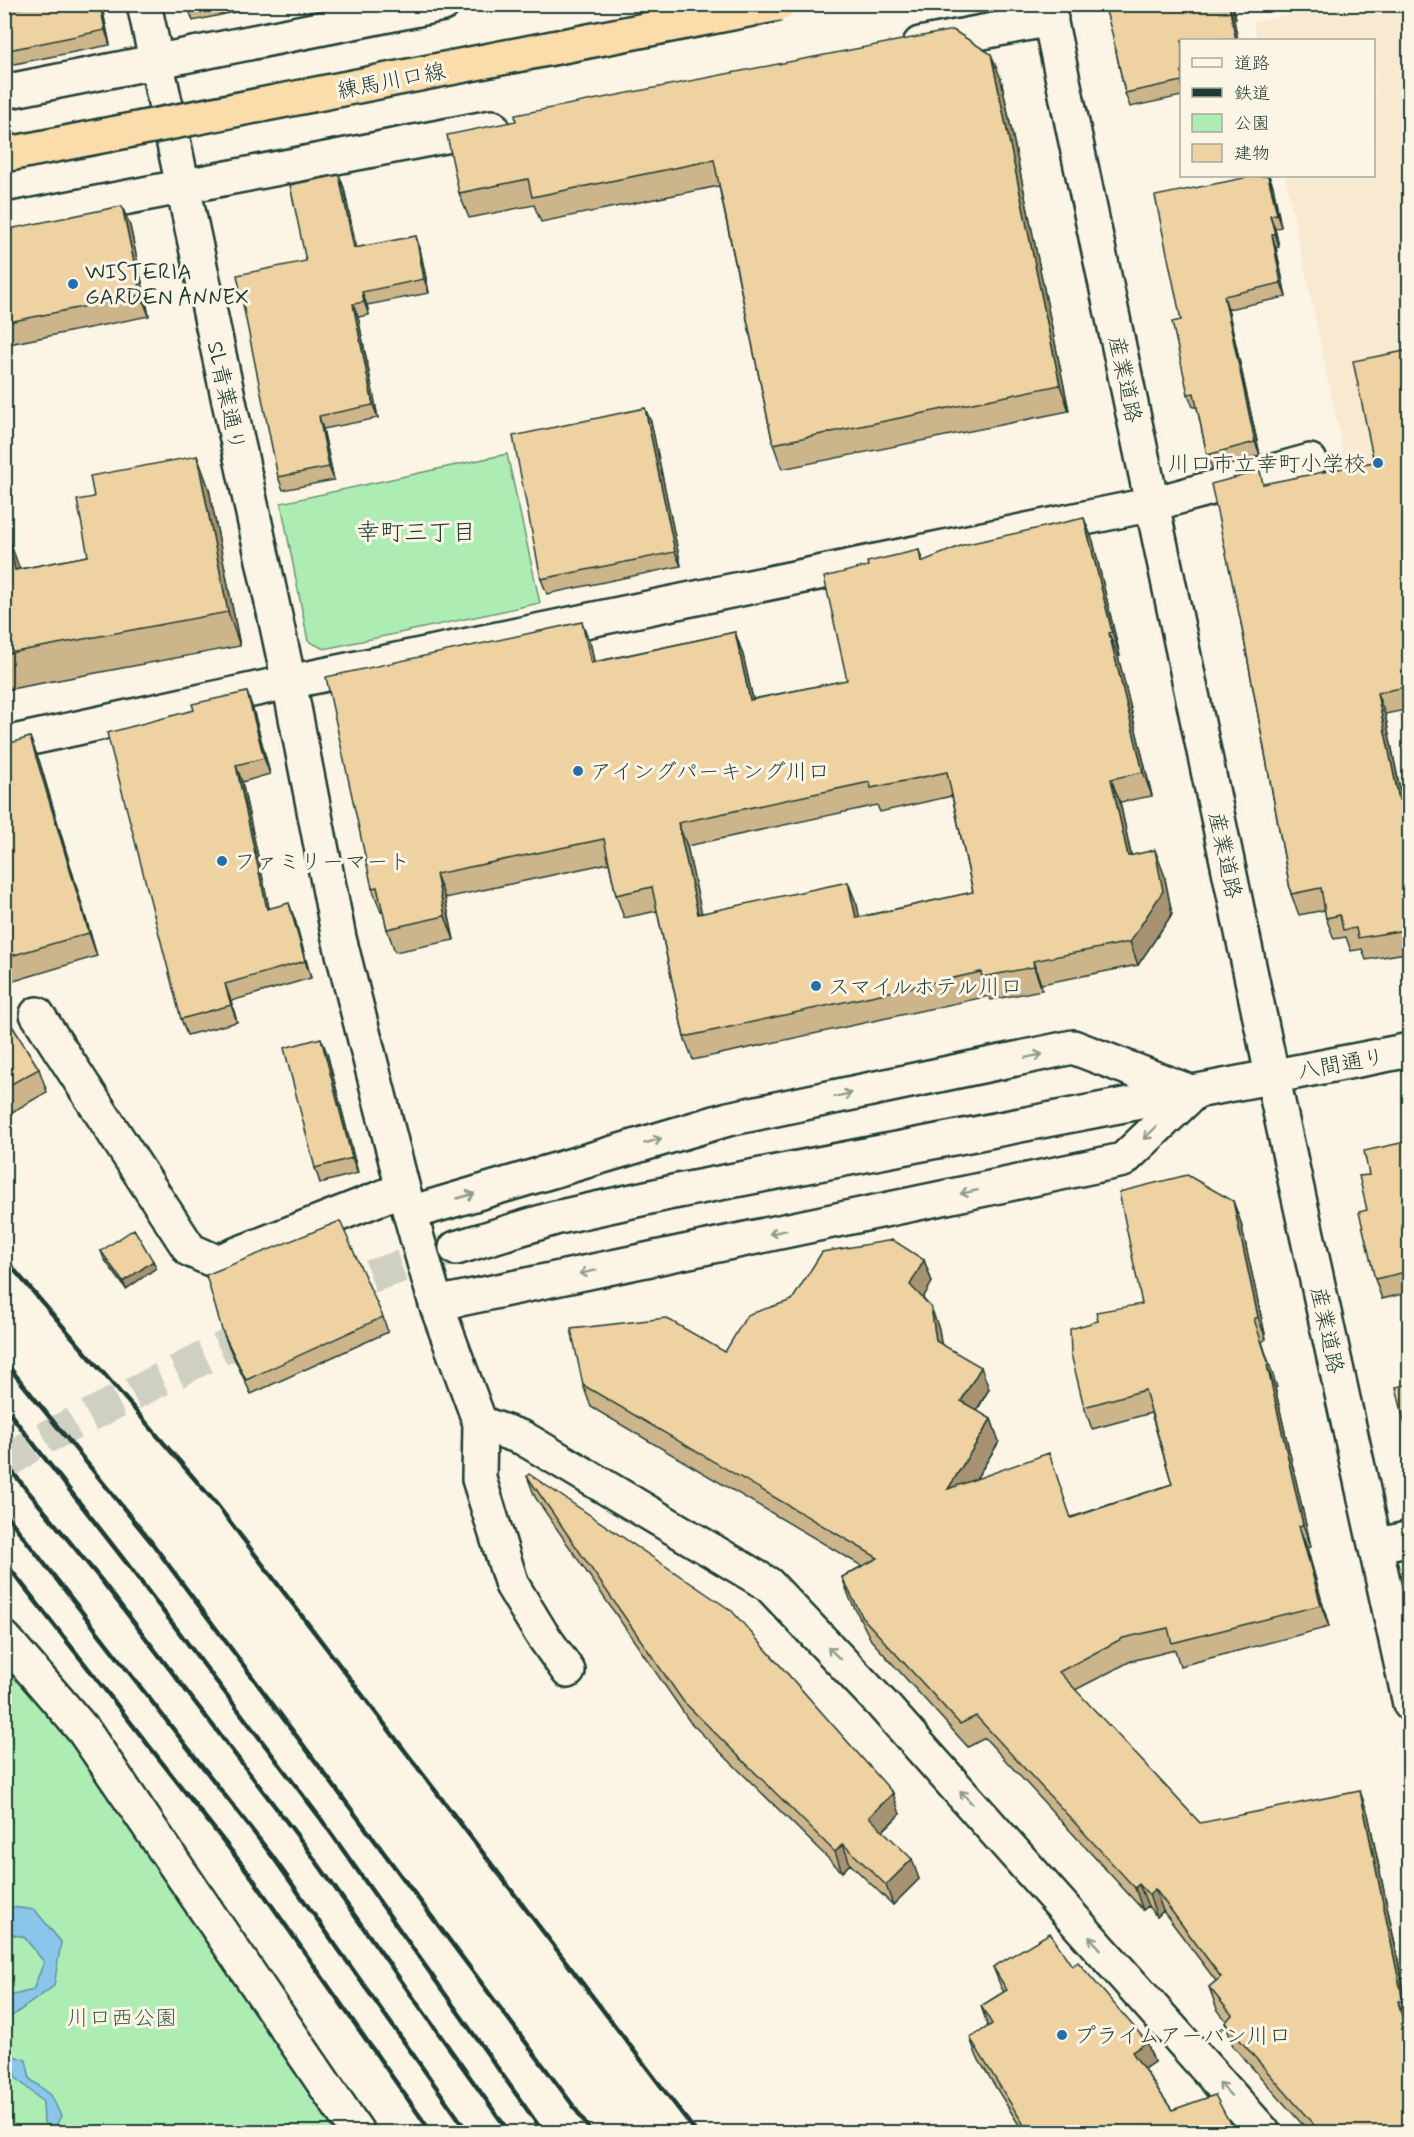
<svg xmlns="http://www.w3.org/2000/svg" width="1414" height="2137" font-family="Mynerve,'Klee One',sans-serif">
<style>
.built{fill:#f8ead1}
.green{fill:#adedb4;stroke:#669574;stroke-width:1.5}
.water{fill:#8ac6ea;stroke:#5f8fa1;stroke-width:1.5}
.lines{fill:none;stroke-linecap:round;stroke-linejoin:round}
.minor-tunnel{stroke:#d0d0c2;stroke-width:33;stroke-dasharray:33 16;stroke-linecap:butt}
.minor-casing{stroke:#1f3d34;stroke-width:38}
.minor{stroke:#fcf5e5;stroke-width:33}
.rail{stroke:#1f3d34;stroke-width:4.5}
.major-bridge-casing{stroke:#1f3d34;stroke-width:38;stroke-linecap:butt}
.major-bridge{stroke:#faddab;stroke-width:33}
.wall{fill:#cdb58b;stroke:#1f3d34;stroke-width:1.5;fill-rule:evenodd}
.shaded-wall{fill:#a79371;stroke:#1f3d34;stroke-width:1.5}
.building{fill:#eed2a2;stroke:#1f3d34;stroke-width:1.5;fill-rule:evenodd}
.oneway{stroke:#8e998c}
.poi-dot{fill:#1f6fb2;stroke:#fcf5e5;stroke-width:2}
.labels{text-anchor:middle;stroke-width:6;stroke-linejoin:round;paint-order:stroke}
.street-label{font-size:22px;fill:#1f3d34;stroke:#fcf5e5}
.poi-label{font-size:22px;fill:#1f3d34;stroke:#fcf5e5;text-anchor:start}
.park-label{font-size:22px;fill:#3b604e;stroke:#fcf5e5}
.neighbourhood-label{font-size:24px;fill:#1f3d34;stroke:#fcf5e5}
</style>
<rect width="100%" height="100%" fill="#fcf5e5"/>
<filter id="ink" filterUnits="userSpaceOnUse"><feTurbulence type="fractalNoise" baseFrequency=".0167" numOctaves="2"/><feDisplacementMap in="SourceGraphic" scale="12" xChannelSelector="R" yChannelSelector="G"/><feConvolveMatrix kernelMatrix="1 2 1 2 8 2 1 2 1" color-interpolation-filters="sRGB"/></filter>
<g filter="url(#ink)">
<path class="built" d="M1338 5H1409L1410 751H1406L1285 176H1374V40H1257L1253 22Z"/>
<path class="green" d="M507 454 540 603 324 649 308 641 281 503Z
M4 1658 65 1728 342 2132H5Z"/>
<path class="water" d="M4 1906 35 1910 61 1942 54 1986 5 2021V1997L33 1990 44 1962 24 1937 5 1933Z
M4 2044 14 2056 26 2060 30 2079 51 2095 61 2116 53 2131 44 2123 43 2102 15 2077 14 2065 5 2055Z"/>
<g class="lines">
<path class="minor-tunnel" d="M326 1297 360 1280 456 1248
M4 1465 31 1445 269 1325"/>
<defs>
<path id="minor" d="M144 4 289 682 339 938 403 1189 436 1304 480 1423 479 1479 512 1585 541 1633 568 1671
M1047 4 1272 1075 1410 1704
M920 44 1051 19
M4 92 443 4
M4 221 492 127
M4 744 289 682 1153 504 1310 461
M37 1014 190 1250 217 1262 403 1189
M410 1213 728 1119 1073 1047 1193 1093 1123 1160 436 1304
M456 1248 555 1218 673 1192 1410 1050
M480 1423 523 1438 768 1584 882 1704 1263 2132
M1376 1546 1410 1538
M4 1638 84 1731 357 2132"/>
</defs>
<use href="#minor" class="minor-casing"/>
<use href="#minor" class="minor"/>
<path class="rail" d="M4 1258 218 1506 696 2132
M4 1361 152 1543 572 2104 591 2132
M4 1406 125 1561 321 1819 543 2132
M4 1462 102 1581 303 1843 509 2132
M4 1512 273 1857 468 2132
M4 1561 251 1876 431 2132"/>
<defs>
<path id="major-bridge" d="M4 155 778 4"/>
</defs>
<use href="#major-bridge" class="major-bridge-casing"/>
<use href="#major-bridge" class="major-bridge"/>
</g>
<path class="wall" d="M40 4H101L110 45 4 66V11Z
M187 4H267V5L193 21Z
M1233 4 1236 19 1182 40V96L1130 107 1125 93 1113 37Z
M1001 79 1069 411 782 469 773 444 719 186 541 222 534 205 469 218 459 193Z
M339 175 344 188 356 248 420 249 429 293 367 305 369 315 358 317 378 418 323 429 334 480 283 490 278 477 306 261Z
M1269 176 1273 186 1281 227 1275 229 1279 247 1276 248 1286 297 1228 309 1260 455 1212 468 1207 455 1197 407H1193L1188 394 1181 320Z
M130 226 149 316 4 345V230Z
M1410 350V709L1385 714 1402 799 1410 797V952L1366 960 1362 949 1351 951 1346 937 1334 939 1326 918 1325 910 1299 915 1291 894 1241 623 1265 484 1374 462Z
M651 422 681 566 547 594 541 579Z
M197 456 209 489 240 646 5 690 4 537 20 569 88 556 94 497Z
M1093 541 1120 656H1118L1152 796 1120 802 1131 855 1164 874 1172 914 1138 965 1041 984 1042 990 991 1000 989 996 693 1060 684 1037 657 911 624 918 616 895 609 863 445 898 454 940 395 952 387 929 383 911 381 912 372 888 591 646 594 662 735 632 743 655 753 699 847 680 868 566 919 550 923 562ZM952 796 973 892 859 917 857 905 701 913 687 846 877 805 880 812Z
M253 709 270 774 242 782 269 909 295 920 311 978 231 1001 237 1022 187 1035 181 1019 194 710Z
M4 745 39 760 97 956 4 984Z
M4 1013 39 1069 47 1092 7 1115 4 1111Z
M327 1053 358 1173 320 1183 315 1168Z
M1410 1141V1292L1382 1299 1375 1279 1367 1210 1369 1175Z
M1233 1201 1241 1223 1266 1339 1262 1342 1277 1387 1275 1388 1311 1547 1307 1548 1329 1627 1180 1666 1175 1650 1131 1661 1075 1690 1200 1823 1368 1814 1410 2016V2023L1406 2024 1410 2037V2133H1310L1233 2046 1225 2023 1227 2022 1217 2009 1209 1987 1216 1981 1163 1911 1157 1917 1148 1906 1143 1910 985 1738 968 1747 871 1640 850 1599 842 1577 862 1566 591 1407 583 1385 725 1352 924 1260 932 1282 923 1298 939 1329 941 1344 989 1389 977 1411 991 1419 999 1442 976 1479 1072 1517 1172 1484 1151 1413 1092 1429 1084 1407 1098 1321 1142 1304Z
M101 1251 153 1261 156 1268 126 1289 104 1259Z
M383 1317 388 1332 251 1394 228 1345 222 1330Z
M527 1476 900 1814 883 1831 919 1879 893 1905 850 1864 842 1872 690 1722 535 1497Z
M1072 1966 1147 2042 1154 2062 1144 2069 1172 2110 1235 2133H1024L977 2057 970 2038 988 2027 981 2006 1004 1992 1001 1987 993 1967Z"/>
<path class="shaded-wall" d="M100 4H101L102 7 110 45 105 30Z
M1231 4H1233L1236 19Z
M1229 6 1234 19 1238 40H1236Z
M991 54 1001 79 1069 411 1060 385Z
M339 175 344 188 359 261 354 248Z
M1269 176 1273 186 1281 227 1277 214Z
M122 206 130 226 149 316 141 295Z
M1270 215 1275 229 1279 247 1275 234Z
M1272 234 1276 248 1286 297 1281 283Z
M416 236 420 249 429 293 424 279Z
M362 292 367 305 369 315 364 302Z
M1224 296 1228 309 1260 455 1255 442Z
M353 304 358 317 378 418 373 405Z
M645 408 651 422 681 566 675 552Z
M319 416 323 429 334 480 329 467Z
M197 456 209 489 240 646 228 612Z
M1084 518 1093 541 1120 656 1112 632Z
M8 536 20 570H15Z
M582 622 591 646 599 686 591 663Z
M735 632 743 655 758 723 750 700Z
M1109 633 1118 656 1152 796 1143 772Z
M247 692 253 709 270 774 264 758Z
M1377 693 1385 714 1406 821 1399 800Z
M30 737 39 760 97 956 89 933Z
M236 765 242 782 273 926 267 909Z
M1111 779 1120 802 1136 880 1128 856Z
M678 823 687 846 707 937 698 914Z
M1155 850 1164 874 1172 914 1138 965 1130 942Z
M436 874 445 898 454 940 445 916Z
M848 882 857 905 865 941 856 918Z
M289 903 295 920 311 978 305 961Z
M1033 961 1041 984 1042 990 1034 967Z
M225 984 231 1001 237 1022 231 1005Z
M321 1038 327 1053 358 1173 352 1158Z
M1233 1201 1241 1223 1266 1339 1258 1317Z
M924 1260 932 1282 918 1307 910 1285Z
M153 1261 156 1268 126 1289 123 1282Z
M931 1307 939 1329 944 1363 936 1341Z
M1267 1365 1275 1388 1311 1547 1303 1525Z
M981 1367 989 1389 969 1423 961 1401Z
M991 1419 999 1442 956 1511 948 1489Z
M1299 1526 1307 1548 1329 1627 1321 1605Z
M1360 1791 1368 1814 1410 2019 1403 2001Z
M893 1793 900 1814 876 1837 869 1817Z
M843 1844 850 1864 842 1872 835 1852Z
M912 1859 919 1879 893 1905 886 1885Z
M1139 1884 1148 1906 1143 1910 1135 1888Z
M1155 1889 1163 1911 1157 1917 1149 1895Z
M1398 2001 1406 2024 1410 2037V2048Z
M1147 2042 1154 2062 1139 2072 1132 2052Z"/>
<path class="building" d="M40 4H100L105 30 4 51V11Z
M1110 4H1231V5L1229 6 1236 40H1182V81L1125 93 1113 37 1106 11Z
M953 30 991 54 1060 385 773 444 714 160 532 197 528 179 459 193 447 135 516 121 515 115Z
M339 175 354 248 416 236 424 279 362 292 364 302 353 304 373 405 319 416 329 467 278 477 237 275 306 261 290 185Z
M1254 176H1268L1277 214 1270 215 1275 234H1272L1281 283 1224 296 1255 442 1207 455 1194 393 1188 394 1172 322 1181 320 1155 196Z
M122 206 141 295 4 323V230Z
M1410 350V686L1377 693 1399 800 1410 797V929L1358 938 1356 928 1343 930 1340 915 1326 918 1321 888 1291 894 1241 623 1211 484 1260 471 1263 484 1374 462 1353 361Z
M645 408 675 552 541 579 513 436Z
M197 456 228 612 4 654V537L8 536 15 570 88 556 77 500 94 497 90 476Z
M1084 518 1112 632 1109 633 1143 772 1111 779 1128 856 1155 850 1163 891 1130 942 1033 961 1034 967 982 977 981 972 684 1037 652 887 616 895 604 839 436 874 445 916 387 929 377 887 372 888 326 677 582 622 591 663 735 632 750 700 847 680 824 577 868 566 867 562 919 550 921 562 963 545ZM947 772 973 892 856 918 848 882 698 914 678 823 870 782 871 788Z
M247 692 264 758 236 765 267 909 289 903 305 961 225 984 231 1005 181 1019 107 733 194 710 192 704Z
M30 737 89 933 4 958V745Z
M4 1013 39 1069 4 1088Z
M321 1038 352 1158 315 1168 284 1048Z
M1410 1141V1271L1375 1279 1359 1212 1367 1210 1359 1176 1369 1175 1364 1151Z
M1187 1175 1233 1201 1258 1317 1254 1319 1269 1365H1267L1303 1525 1299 1526 1321 1605 1172 1643 1168 1628 1123 1638 1059 1672 1200 1823 1360 1791 1403 2001H1398L1410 2048V2133H1321L1225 2023 1232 2015 1209 1987 1221 1977 1155 1889 1149 1895 1139 1884 1135 1888 976 1716 960 1724 863 1618 842 1577 878 1558 583 1385 571 1329 666 1318 725 1352 747 1315 792 1300 822 1252 893 1240 924 1260 910 1285 931 1307 936 1341 981 1367 961 1401 991 1419 948 1489 1049 1453 1071 1518 1172 1484 1145 1390 1084 1407 1071 1354 1070 1329 1098 1321 1096 1312 1142 1304 1119 1192Z
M340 1221 383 1317 246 1380 222 1330 206 1275Z
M134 1229 153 1261 123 1282 101 1251Z
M1410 1384V1445L1396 1387Z
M529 1474 732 1611 893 1793 869 1817 912 1859 886 1885 843 1844 835 1852 683 1701 527 1476Z
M1050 1933 1072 1966 1078 1962 1147 2042 1132 2052 1172 2110 1215 2095 1235 2133H1029L970 2038 992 2024 981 2006 1007 1990 993 1967Z"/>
<defs><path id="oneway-shaft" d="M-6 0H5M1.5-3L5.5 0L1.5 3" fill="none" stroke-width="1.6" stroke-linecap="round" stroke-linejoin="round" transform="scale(1.5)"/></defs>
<g class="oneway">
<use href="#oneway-shaft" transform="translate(1034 1056) rotate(-12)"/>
<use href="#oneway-shaft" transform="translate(843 1095) rotate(-12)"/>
<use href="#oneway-shaft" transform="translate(1150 1133) rotate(136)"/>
<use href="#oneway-shaft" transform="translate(653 1141) rotate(-16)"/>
<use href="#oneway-shaft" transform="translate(969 1192) rotate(168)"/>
<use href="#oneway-shaft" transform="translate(466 1196) rotate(-16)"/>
<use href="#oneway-shaft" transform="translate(778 1232) rotate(168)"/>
<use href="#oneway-shaft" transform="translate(588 1272) rotate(168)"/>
<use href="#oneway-shaft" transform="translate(834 1653) rotate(-134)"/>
<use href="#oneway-shaft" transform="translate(966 1797) rotate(-132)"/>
<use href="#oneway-shaft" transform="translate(1095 1943) rotate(-132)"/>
<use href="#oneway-shaft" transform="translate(1225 2089) rotate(-132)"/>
</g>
</g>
<g class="poi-dot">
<circle cx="73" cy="284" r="6"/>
<circle cx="1378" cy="463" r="6"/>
<circle cx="578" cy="771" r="6"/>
<circle cx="222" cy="861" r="6"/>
<circle cx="816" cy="986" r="6"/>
<circle cx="1062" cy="2035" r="6"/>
</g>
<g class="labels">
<g class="street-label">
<text transform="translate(391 80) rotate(-11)" y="8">練馬川口線</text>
<text transform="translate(1126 379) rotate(78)" y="8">産業道路</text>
<text transform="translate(227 396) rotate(78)" y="8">SL青葉通り</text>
<text transform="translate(1226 855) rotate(78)" y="8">産業道路</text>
<text transform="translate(1341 1063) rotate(-10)" y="8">八間通り</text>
<text transform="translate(1328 1330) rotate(78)" y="8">産業道路</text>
</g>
<g class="poi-label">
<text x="85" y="279">WISTERIA<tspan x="85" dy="25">GARDEN ANNEX</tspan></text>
<text x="1366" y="471" text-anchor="end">川口市立幸町小学校</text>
<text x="590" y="779">アイングパーキング川口</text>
<text x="234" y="869">ファミリーマート</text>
<text x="828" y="994">スマイルホテル川口</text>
<text x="1074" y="2043">プライムアーバン川口</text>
</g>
<g class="park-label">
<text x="122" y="2025">川口西公園</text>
</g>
<g class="neighbourhood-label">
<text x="416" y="540">幸町三丁目</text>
</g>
</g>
<rect width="1414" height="2137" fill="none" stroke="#fcf5e5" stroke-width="24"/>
<rect x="12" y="12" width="1390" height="2113" fill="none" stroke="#1f3d34" stroke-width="2" filter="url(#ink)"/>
<rect x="1180" y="39" width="195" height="138" fill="#fcf5e5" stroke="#a4ab9e" stroke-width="1.5"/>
<rect x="1192" y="58" width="30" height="9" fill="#fcf5e5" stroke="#a4ab9e" stroke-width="1.5"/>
<text x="1234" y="69" font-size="18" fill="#1f3d34">道路</text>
<rect x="1192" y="88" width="30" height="9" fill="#1f3d34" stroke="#a4ab9e" stroke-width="1.5"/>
<text x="1234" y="99" font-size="18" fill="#1f3d34">鉄道</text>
<rect x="1192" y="114" width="30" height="18" fill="#adedb4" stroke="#a4ab9e" stroke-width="1.5"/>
<text x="1234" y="129" font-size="18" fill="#1f3d34">公園</text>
<rect x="1192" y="144" width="30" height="18" fill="#eed2a2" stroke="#a4ab9e" stroke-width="1.5"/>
<text x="1234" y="159" font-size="18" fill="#1f3d34">建物</text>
</svg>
